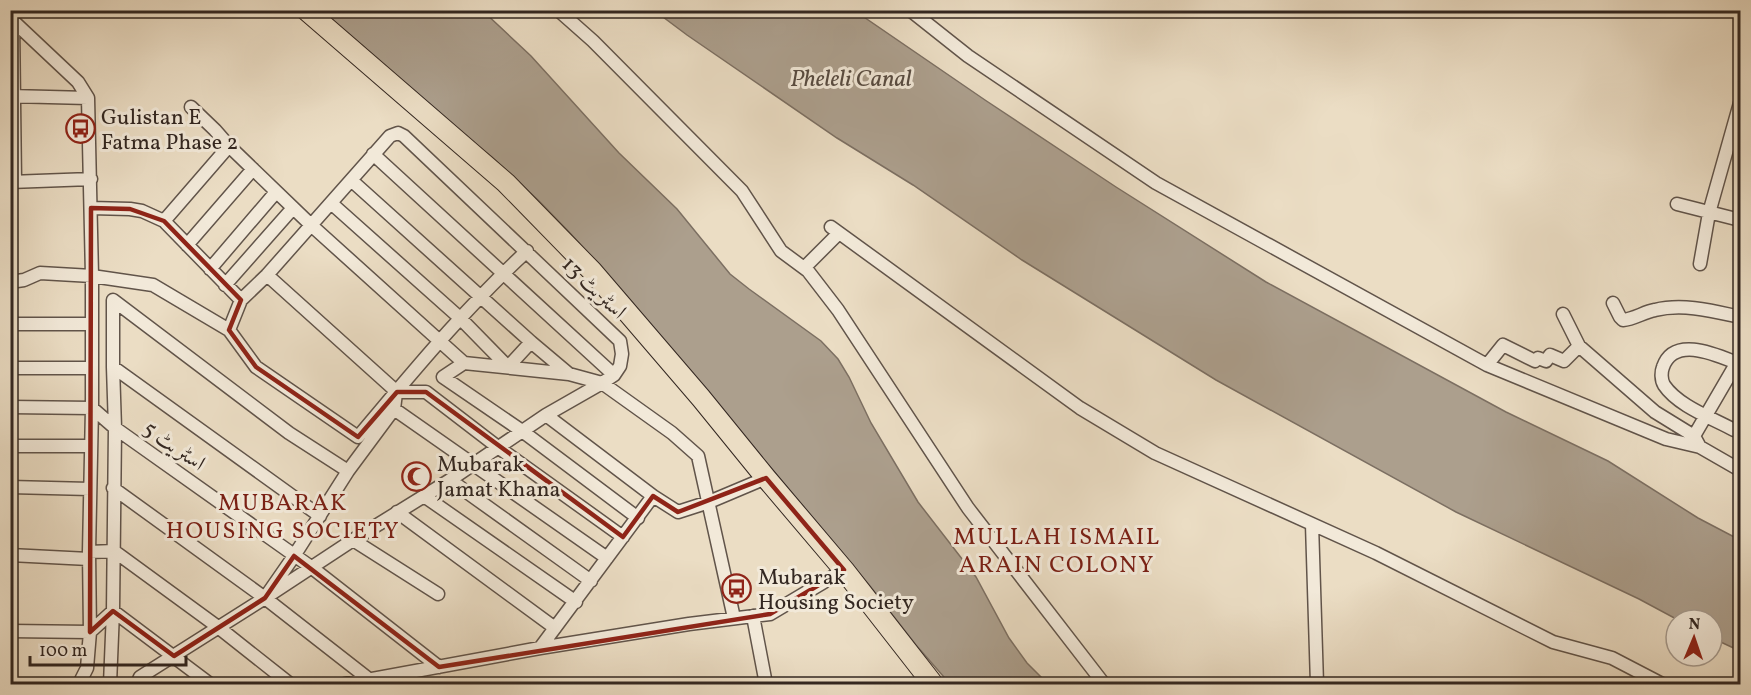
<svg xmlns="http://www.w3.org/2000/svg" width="1751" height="695" font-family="Vollkorn,Amiri,serif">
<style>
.water{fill:#ac9f8d;stroke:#7c6f62;stroke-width:1.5}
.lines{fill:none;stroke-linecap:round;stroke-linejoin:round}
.minor-casing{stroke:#61544a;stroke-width:15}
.primary-casing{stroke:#332721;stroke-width:22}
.minor{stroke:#f2e9d9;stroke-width:12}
.primary{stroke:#ebddc4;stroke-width:20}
.marked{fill:none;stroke:#8f2418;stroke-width:4.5;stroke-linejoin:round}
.labels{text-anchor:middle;stroke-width:6;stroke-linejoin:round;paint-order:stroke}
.poi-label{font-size:22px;fill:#332721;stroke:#f2e9d9;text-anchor:start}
.street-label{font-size:22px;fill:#332721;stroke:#f2e9d9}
.water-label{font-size:24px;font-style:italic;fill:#574b41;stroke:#f2e9d9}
.neighbourhood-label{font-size:24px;letter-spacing:1.5px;fill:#7a1f14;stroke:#f2e9d9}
</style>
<rect width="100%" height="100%" fill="#ebddc4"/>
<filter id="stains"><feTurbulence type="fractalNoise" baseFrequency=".00333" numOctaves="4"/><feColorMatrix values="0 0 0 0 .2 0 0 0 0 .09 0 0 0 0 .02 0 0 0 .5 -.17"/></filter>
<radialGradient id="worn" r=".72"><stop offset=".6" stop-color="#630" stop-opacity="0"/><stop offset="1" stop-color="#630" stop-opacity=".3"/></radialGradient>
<path class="water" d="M314 11H483L531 56 619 153 677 209 730 274 749 289 821 341 838 359 849 377 871 423 918 502 976 577 1009 638 1027 663 1048 684H950L916 645 870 586 625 294 570 233 539 201 492 157 425 104Z
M655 11H855L985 100 1116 187 1266 282 1506 412 1608 461 1698 518 1740 540V651L1712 638V620H1678L1639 599 1456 512 1216 380 1022 260 913 185 837 138 687 35Z"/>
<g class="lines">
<defs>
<path id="minor" d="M558 10 593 41 742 191 781 251 808 271 838 310 968 508 1104 684
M910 10 968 56 1156 183 1487 365 1666 439 1700 447
M10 18 78 82 88 98 92 276V408L89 552 90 632 87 668 79 684
M13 21 15 182
M10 96 88 98
M191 107 215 130 229 146 311 225 464 363 569 374 602 383 672 433 698 456 734 618
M373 154 614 375
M351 180 531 342 569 374
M10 182 91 179
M331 203 460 318 508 367 531 342
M1677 204 1740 220
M91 208 130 209 142 211 164 221 241 300
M164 221 229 146
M831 227 1080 408 1155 453 1376 553 1553 642 1612 658 1662 684
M187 245 253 169
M1700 264 1709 213 1740 103
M804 268 839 233
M210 269 276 192
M267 275 397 392H426L499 448 623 537
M10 282 24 280 40 273 92 276 153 285 229 330 256 367 358 437C412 373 465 308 527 251
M225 285 293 208
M1613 303 1620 317 1623 320C1634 319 1644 312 1655 310 1683 303 1713 311 1740 317
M1563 314 1579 346 1655 412 1694 436 1700 447 1740 470
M10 324H91
M464 363 443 377 522 431 638 518
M1487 365 1503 345 1535 361 1538 358 1546 361 1550 355 1564 361 1579 346
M113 367 320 516
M10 368H92
M396 393 394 409 607 558
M10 407 92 408 115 428 311 567 439 667
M546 415 653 496 678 512 709 502 766 478
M1734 430C1712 418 1678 406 1664 385 1661 380 1661 372 1663 367 1674 335 1717 355 1737 363
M1694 436 1740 357
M10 446H91
M450 480 591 581
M10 487 90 489
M113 488 265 598 370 680
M424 496 576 602
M397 512 555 628
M1312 524 1317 684
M353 540 438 594
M89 552 114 551 218 627 290 684
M10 555 89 559
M269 592 294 556 348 471 394 409
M753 616 766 684
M10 631 90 632 113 611 210 684
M540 648 653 496
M110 684 113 611 115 428 113 367V300L289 433 348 471
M137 684 140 677 265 598 353 540 450 480 546 415 602 383 614 375 620 366 622 354 620 341 404 136 398 133 390 136 267 275 241 300 229 330
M345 684 540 648 689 624 770 614 844 570"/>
<path id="primary" d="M306 10 506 183 592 271 701 398 766 478 844 570 933 684"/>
</defs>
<use href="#minor" class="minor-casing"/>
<use href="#primary" class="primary-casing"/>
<use href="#minor" class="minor"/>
<use href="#primary" class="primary"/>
</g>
<path class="marked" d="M91 208 130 209 164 221 241 300 229 330 256 367 358 437 397 392H426L623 537 653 496 678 512 766 478 844 570 770 614 439 667 294 556 265 598 174 656 113 611 90 632Z"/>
<defs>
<symbol id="bus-ring" viewBox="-11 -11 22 22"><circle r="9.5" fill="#f2e9d9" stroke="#8f2418" stroke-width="1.5"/><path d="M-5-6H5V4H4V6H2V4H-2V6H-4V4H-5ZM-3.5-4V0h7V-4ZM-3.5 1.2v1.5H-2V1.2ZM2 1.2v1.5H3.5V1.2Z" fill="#8f2418"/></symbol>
<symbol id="mosque-ring" viewBox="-11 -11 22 22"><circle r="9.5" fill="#f2e9d9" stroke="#8f2418" stroke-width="1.5"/><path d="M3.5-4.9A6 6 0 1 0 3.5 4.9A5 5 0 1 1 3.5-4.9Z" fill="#8f2418"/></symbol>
</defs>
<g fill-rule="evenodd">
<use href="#bus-ring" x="64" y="112" width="33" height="33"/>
<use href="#mosque-ring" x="400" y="460" width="33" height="33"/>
<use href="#bus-ring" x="720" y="572" width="33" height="33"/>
</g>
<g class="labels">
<g class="poi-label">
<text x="101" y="124">Gulistan E<tspan x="101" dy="25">Fatma Phase 2</tspan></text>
<text x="437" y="471">Mubarak<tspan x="437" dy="25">Jamat Khana</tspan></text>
<text x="758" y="584">Mubarak<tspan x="758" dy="25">Housing Society</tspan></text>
</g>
<g class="street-label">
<text transform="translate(595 287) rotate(44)" y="8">اسٹریٹ 13</text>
<text transform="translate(175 445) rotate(35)" y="8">اسٹریٹ 5</text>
</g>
<g class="water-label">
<text x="851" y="86">Pheleli Canal</text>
</g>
<g class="neighbourhood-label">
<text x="283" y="510">MUBARAK<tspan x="283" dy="28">HOUSING SOCIETY</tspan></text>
<text x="1057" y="544">MULLAH ISMAIL<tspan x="1057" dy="28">ARAIN COLONY</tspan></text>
</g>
</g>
<rect width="1751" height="695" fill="none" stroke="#ebddc4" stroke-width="36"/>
<rect x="12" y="12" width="1727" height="671" fill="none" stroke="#332721" stroke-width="3"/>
<rect x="18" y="18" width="1715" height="659" fill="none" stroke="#332721" stroke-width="1.5"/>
<g transform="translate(1694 638) rotate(2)"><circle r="28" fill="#f2e9d9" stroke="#a69b8f" stroke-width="1.5"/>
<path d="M0-4.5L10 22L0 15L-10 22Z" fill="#8f2418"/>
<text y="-9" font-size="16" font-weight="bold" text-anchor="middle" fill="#332721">N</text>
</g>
<path d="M30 656v9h156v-9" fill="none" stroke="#332721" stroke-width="3"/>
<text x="39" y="656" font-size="18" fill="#332721" stroke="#f2e9d9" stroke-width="4.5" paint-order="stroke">100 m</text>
<rect width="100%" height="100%" filter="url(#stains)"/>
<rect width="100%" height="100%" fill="url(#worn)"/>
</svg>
